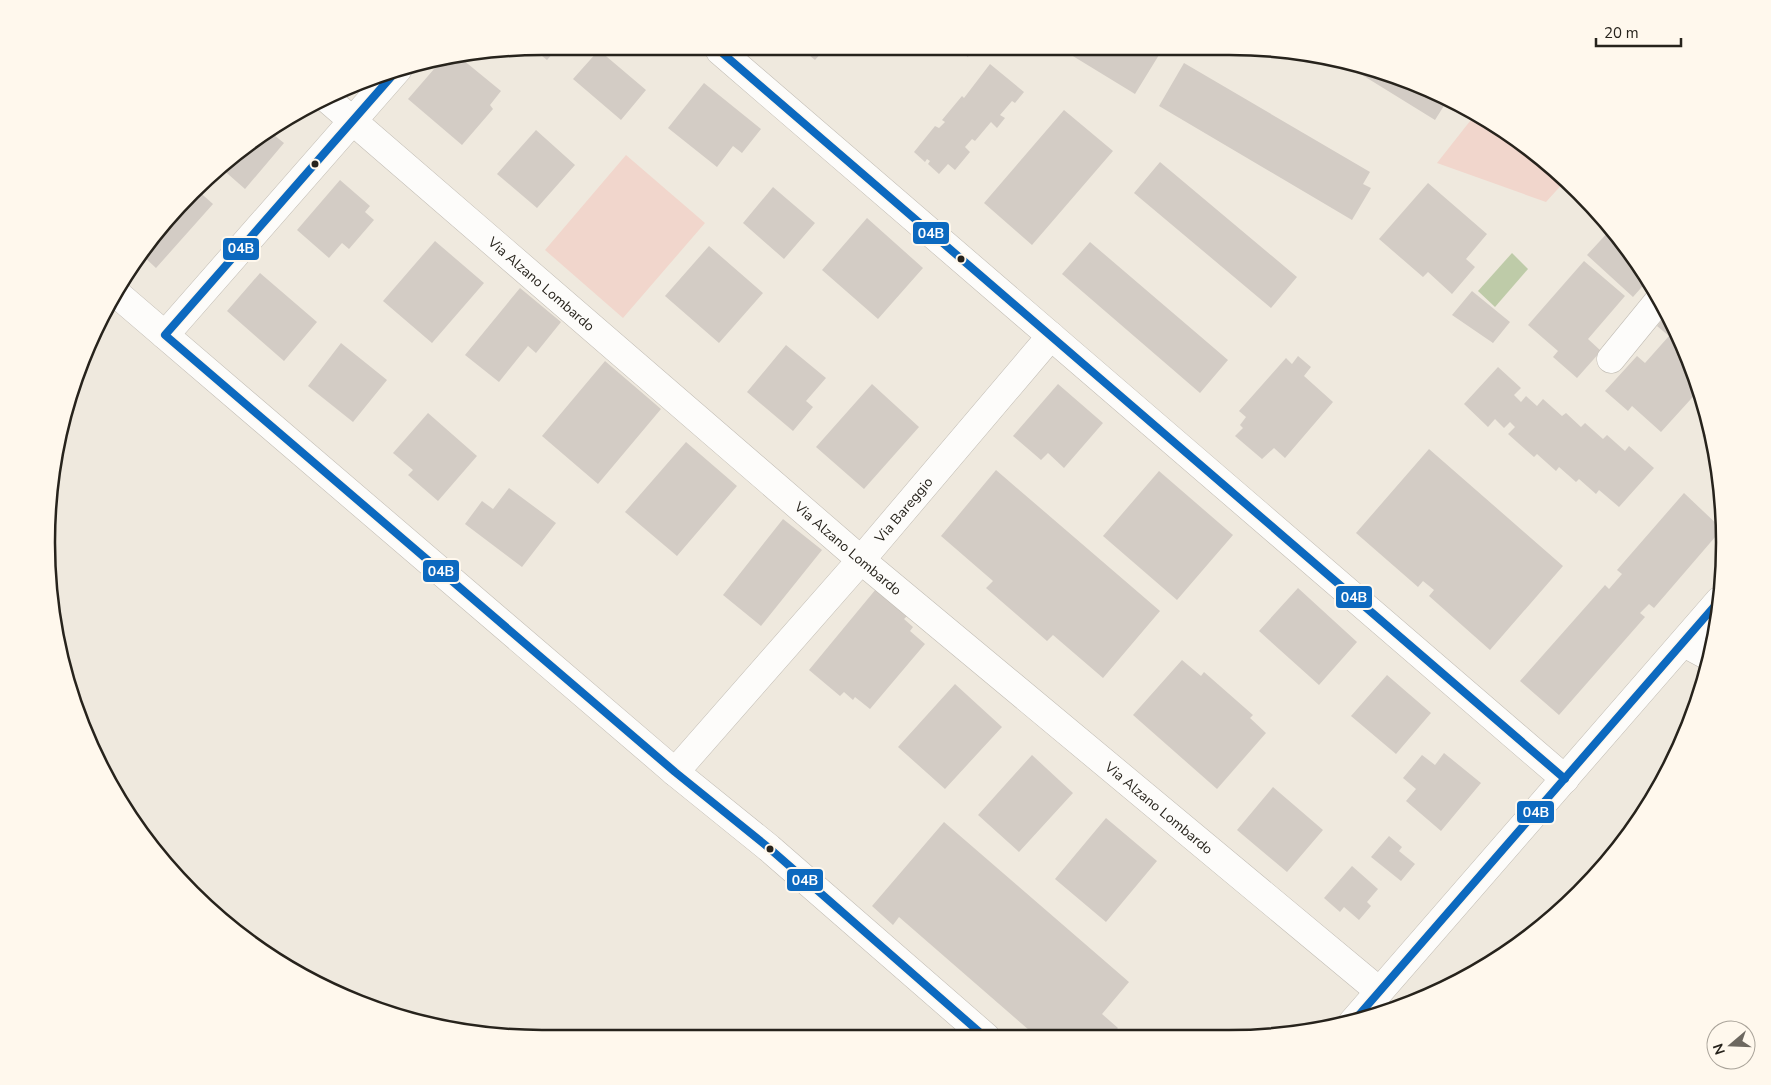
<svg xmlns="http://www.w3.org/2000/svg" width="1771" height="1085" font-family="'Nunito Sans',sans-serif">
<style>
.green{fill:#f1d6cc}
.water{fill:#becba8}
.building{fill:#d3ccc5}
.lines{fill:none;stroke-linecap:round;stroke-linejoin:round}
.minor-casing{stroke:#c1bcb4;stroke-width:29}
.minor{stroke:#fdfcfa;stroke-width:28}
.bus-1-casing{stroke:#fff8ed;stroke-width:11}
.bus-1{stroke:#0c69bf;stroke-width:8}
.bus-dot{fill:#27231c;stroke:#fff8ed;stroke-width:2}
.labels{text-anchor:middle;stroke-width:4;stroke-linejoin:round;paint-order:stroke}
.street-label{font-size:14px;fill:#27231c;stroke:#fff8ed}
.rim{fill:none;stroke:#27231c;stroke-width:2.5}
.line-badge{stroke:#fff8ed;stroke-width:2}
.badge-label{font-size:14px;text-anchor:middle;font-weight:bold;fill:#fff}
</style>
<rect width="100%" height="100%" fill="#efe9de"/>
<path class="green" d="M1474 116 1530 149 1565 181 1546 202 1437 163Z
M626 155 705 223 623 318 545 250Z"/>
<path class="water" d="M1512 253 1528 269 1495 307 1478 291Z"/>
<path class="building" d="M957 50H971L968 57Z
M1063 50H1162L1135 94Z
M536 51H555L547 60Z
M598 51H600L646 90 621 120 573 79Z
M804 51H823L815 60Z
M457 55 501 91 490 105 493 109 462 145 408 99 441 61 448 66Z
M1184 63 1370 172 1363 184 1371 188 1352 220 1159 106Z
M990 64 1024 92 1015 103 1012 101 1000 115 1005 118 997 128 991 122 975 141 972 139 965 147 970 152 955 170 948 164 939 174 928 164 930 161 927 159 925 162 914 152 935 126 939 128 945 122 942 120 962 96 964 98Z
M1346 65 1418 84 1447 101 1435 120Z
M704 83 761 129 742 153 733 146 717 167 668 128Z
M1064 110 1113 151 1032 245 984 203Z
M536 130 575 165 537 208 497 174Z
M269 131 284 143 245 189 220 167 241 149Z
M1160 162 1297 277 1271 308 1134 193Z
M340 180 370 206 365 212 374 220 349 249 342 243 329 258 297 230Z
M1428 183 1487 234 1466 259 1475 267 1452 294 1428 272 1423 277 1379 239Z
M773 187 815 223 784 259 743 223Z
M195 188 213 204 156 268 141 254Z
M867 218 923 268 878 319 822 270Z
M1611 229 1648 280 1633 297 1587 255Z
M435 241 484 283 432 343 383 301Z
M1090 242 1228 360 1200 393 1062 274Z
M709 246 763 293 719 343 665 296Z
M1584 261 1625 296 1588 339 1601 351 1577 378 1553 357 1558 351 1528 325Z
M260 273 317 322 284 361 227 311Z
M520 288 561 322 536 353 528 346 499 382 465 355Z
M1472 291 1510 322 1493 343 1452 315Z
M1667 314 1700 389 1661 432 1632 406 1628 411 1605 391 1637 356 1645 363 1669 336 1657 326Z
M341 343 387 380 353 422 308 386Z
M786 345 826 378 806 401 813 407 793 431 747 392Z
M1298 356 1311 367 1304 376 1333 402 1285 458 1274 448 1262 459 1235 436 1243 428 1240 425 1246 417 1239 411 1286 358 1292 364Z
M605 361 661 409 598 484 542 436Z
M1498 367 1521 388 1514 395 1521 402 1526 396 1537 406 1543 399 1562 416 1566 413 1581 427 1585 423 1603 439 1607 435 1625 451 1629 446 1654 468 1619 507 1599 490 1596 494 1579 479 1576 482 1559 467 1556 471 1537 454 1534 457 1508 434 1515 427 1510 422 1504 428 1495 419 1488 427 1464 404Z
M872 384 919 427 864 489 816 447Z
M1058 384 1103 423 1064 468 1048 453 1041 460 1013 436Z
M428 413 477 456 438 501 408 475 413 470 393 453Z
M1709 428 1711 437 1713 444 1702 436Z
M686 442 737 486 677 556 625 512Z
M1429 449 1563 566 1490 650 1429 596 1434 590 1423 581 1418 587 1356 533Z
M996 470 1160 611 1103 678 1053 635 1047 641 986 588 993 581 941 536Z
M1159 471 1233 535 1177 600 1103 536Z
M509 488 556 523 522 567 465 524 482 501 493 509Z
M1684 493 1722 529 1654 608 1649 604 1640 613 1645 617 1559 715 1520 681 1605 585 1609 589 1622 574 1617 570Z
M783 519 822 550 761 626 723 595Z
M1298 588 1357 642 1319 685 1259 631Z
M876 589 907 616 904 619 913 627 910 631 925 644 870 709 855 697 853 700 844 692 840 696 809 670Z
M1182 660 1201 676 1204 672 1253 715 1250 718 1266 733 1217 789 1133 715Z
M1387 675 1431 713 1396 754 1351 716Z
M955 684 1002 727 945 789 898 747Z
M1444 753 1481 783 1441 831 1406 801 1416 789 1403 778 1422 755 1435 765Z
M1032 755 1073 793 1019 852 978 815Z
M1273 787 1323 830 1287 872 1237 830Z
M1106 818 1157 861 1106 922 1055 879Z
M944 822 1129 982 1102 1014 1118 1028 1110 1037H1037L899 917 893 925 872 906Z
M1389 836 1402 847 1399 851 1415 864 1401 881 1371 857Z
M1352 866 1378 889 1367 902 1371 906 1359 920 1344 907 1340 912 1324 898Z"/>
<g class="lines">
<defs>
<g id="minor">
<path d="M720 51 1565 779"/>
<path id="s1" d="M325 97 861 560 1379 991"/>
<path d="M117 294 675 772 769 848 986 1037"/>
<path d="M165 335 398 69"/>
<path d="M1611 359 1660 299"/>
<path d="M1684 643 1710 657"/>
<path id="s2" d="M675 772 861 560 1051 336"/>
<path d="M1352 1023 1719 601"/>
</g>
</defs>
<use href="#minor" class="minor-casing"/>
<use href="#minor" class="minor"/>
<defs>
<path id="bus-1" d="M720 51 1565 779
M398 69 165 335 675 772 769 848 985 1037
M1352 1023 1719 601"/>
</defs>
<use href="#bus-1" class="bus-1-casing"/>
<use href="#bus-1" class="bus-1"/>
</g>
<g class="bus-dot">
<circle cx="315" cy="164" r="4.5"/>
<circle cx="961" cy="259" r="4.5"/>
<circle cx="770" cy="849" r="4.5"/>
</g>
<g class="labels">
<g class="street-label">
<text dy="5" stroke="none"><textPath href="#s1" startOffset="286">Via Alzano Lombardo</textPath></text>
<text dy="5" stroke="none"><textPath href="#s2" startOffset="348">Via Bareggio</textPath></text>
<text dy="5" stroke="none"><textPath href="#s1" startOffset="691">Via Alzano Lombardo</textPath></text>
<text dy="5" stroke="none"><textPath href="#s1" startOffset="1096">Via Alzano Lombardo</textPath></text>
</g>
</g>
<path d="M0 0H1771V1085H0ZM542 55H1229A487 487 0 0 1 1716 542V543A487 487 0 0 1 1229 1030H542A487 487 0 0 1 55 543V542A487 487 0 0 1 542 55Z" fill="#fff8ed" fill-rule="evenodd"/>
<path class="rim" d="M542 55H1229A487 487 0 0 1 1716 542V543A487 487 0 0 1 1229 1030H542A487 487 0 0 1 55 543V542A487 487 0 0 1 542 55Z"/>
<g class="line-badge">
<rect x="912" y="221" width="38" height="24" rx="5" fill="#0c69bf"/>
<rect x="222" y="237" width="38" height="24" rx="5" fill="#0c69bf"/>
<rect x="422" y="559" width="38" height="24" rx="5" fill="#0c69bf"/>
<rect x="1335" y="585" width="38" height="24" rx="5" fill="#0c69bf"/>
<rect x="1516" y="800" width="39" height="24" rx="5" fill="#0c69bf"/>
<rect x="786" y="868" width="38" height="24" rx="5" fill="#0c69bf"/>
</g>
<g class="badge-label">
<text x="931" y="238">04B</text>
<text x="241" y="253">04B</text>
<text x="441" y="576">04B</text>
<text x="1354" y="602">04B</text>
<text x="1536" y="817">04B</text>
<text x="805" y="885">04B</text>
</g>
<g transform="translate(1731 1045) rotate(251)"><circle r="24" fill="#fff8ed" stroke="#a9a399"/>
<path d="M0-4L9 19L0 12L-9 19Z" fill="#6d6860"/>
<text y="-8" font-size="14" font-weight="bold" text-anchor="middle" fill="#27231c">N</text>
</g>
<path d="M1596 38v8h85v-8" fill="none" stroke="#27231c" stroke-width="2.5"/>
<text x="1604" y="38" font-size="15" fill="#27231c" stroke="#fff8ed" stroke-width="4" paint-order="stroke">20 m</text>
</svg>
